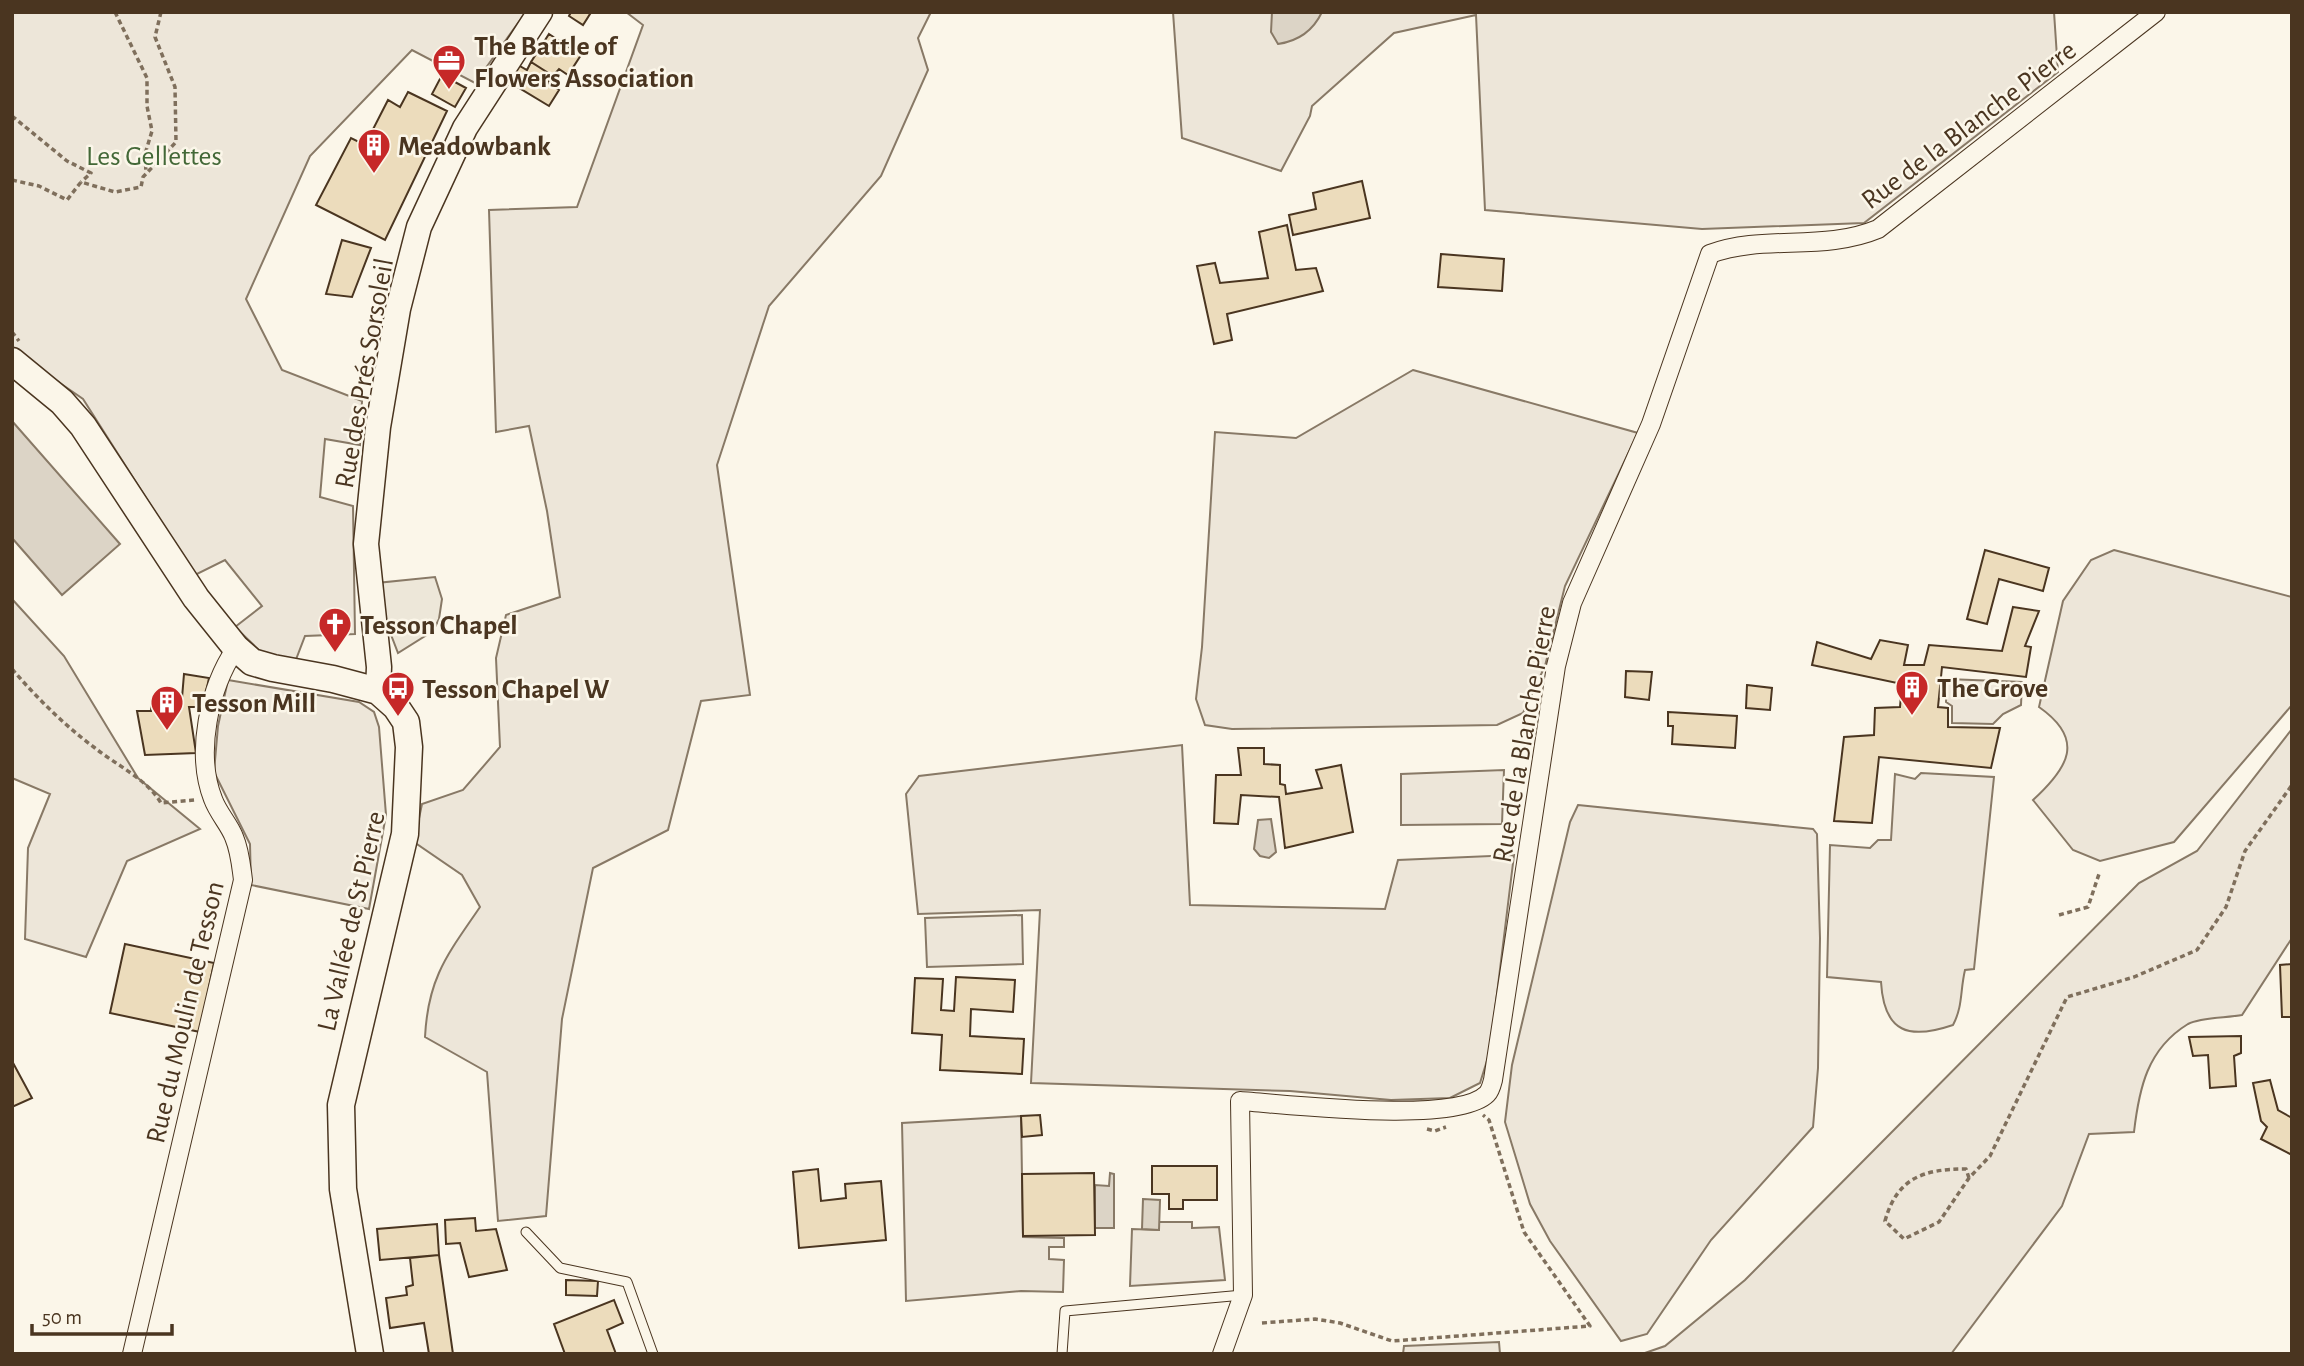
<svg xmlns="http://www.w3.org/2000/svg" width="2304" height="1366" font-family="'Alegreya Sans',sans-serif">
<style>
.green{fill:#ede6d9;stroke:#887966;stroke-width:2}
.parking{fill:#ede7d9;stroke:#887966;stroke-width:2}
.water{fill:#dcd4c6;stroke:#887966;stroke-width:2}
.building{fill:#ecdcbc;stroke:#4a3520;stroke-width:2}
.lines{fill:none;stroke-linecap:round;stroke-linejoin:round}
.service-casing{stroke:#4a3520;stroke-width:11}
.minor-casing{stroke:#4a3520;stroke-width:20}
.secondary-casing{stroke:#4a3520;stroke-width:27}
.primary-casing{stroke:#4a3520;stroke-width:29}
.path{stroke:#7f6f5c;stroke-width:3.5;stroke-dasharray:5 3.5;stroke-linecap:butt}
.service{stroke:#fbf6e9;stroke-width:9}
.minor{stroke:#fbf6e9;stroke-width:18}
.secondary{stroke:#fbf6e9;stroke-width:24}
.primary{stroke:#fbf6e9;stroke-width:26}
.labels{text-anchor:middle;stroke-width:5;stroke-linejoin:round;paint-order:stroke}
.poi-label{font-size:28px;font-weight:bold;fill:#4a3520;stroke:#fbf6e9;text-anchor:start}
.street-label{font-size:28px;fill:#4a3520;stroke:#fbf6e9}
.park-label{font-size:28px;fill:#436837;stroke:#fbf6e9}
</style>
<rect width="100%" height="100%" fill="#fbf6e9"/>
<path class="green" d="M12 12H526L475 83 412 50 310 156 246 299 282 370 362 401 360 445 325 439 320 497 353 506 355 634 305 636 295 662 261 652 235 627 262 606 225 560 195 575 83 399 12 350Z
M626 12H931L918 38 928 70 881 176 769 306 717 465 750 695 701 701 668 830 593 868 562 1019 546 1216 498 1221 487 1072 425 1037C428 977 448 954 480 907L462 875 414 842 422 804 463 790 500 747 496 658 506 615 560 597 547 511 529 426 496 432 489 210 577 207 643 25Z
M1173 12H2054L2058 72 1864 223 1702 229 1485 210 1476 15 1394 33 1312 106 1310 116 1281 171 1182 138Z
M1413 370 1638 433 1565 586 1545 666 1523 713 1497 725 1232 729 1205 725 1196 699 1202 647 1215 432 1296 438Z
M2114 550 2292 597V705L2174 842 2100 861 2073 850 2033 800C2068 768 2086 740 2039 707L2063 601 2091 560Z
M12 599 64 656 138 778 200 829 127 861 86 957 25 939 28 848 50 794 12 778Z
M1947 679 2022 682 2021 705 2003 714 1993 724 1952 723V706L1946 702Z
M228 680 359 702 374 712 379 727 386 815 369 909 251 885 250 844 214 772 218 726Z
M2292 729V938L2242 1015C2227 1018 2201 1017 2188 1024 2147 1049 2139 1089 2134 1132L2089 1134 2062 1206 1951 1354H1642L1665 1346 1745 1280 2139 883 2197 851Z
M1182 745 1190 905 1385 909 1398 860 1514 855 1490 1051 1480 1083 1450 1098 1391 1100 1290 1091 1031 1083 1040 910 918 914 906 794 919 776Z
M1504 770 1502 824 1401 825V774Z
M1921 773 1994 777 1974 969 1965 970C1960 991 1963 1006 1953 1025 1909 1040 1884 1033 1881 982L1827 977 1830 845 1870 848 1878 840H1891L1895 774 1915 779Z
M1578 805 1813 829 1817 834 1820 938 1818 1068 1813 1127 1711 1240 1647 1334 1621 1341 1550 1241 1530 1204 1505 1122 1512 1065 1570 822Z
M1022 915 1023 964 927 967 925 918Z
M1021 1116 1023 1237 1064 1238V1247H1049V1259L1064 1260 1063 1292 1021 1291 906 1301 902 1123Z
M1159 1222H1192V1228L1219 1227 1225 1280 1130 1286 1132 1229 1159 1230Z
M1499 1342 1500 1354H1403L1404 1346Z"/>
<path class="parking" d="M435 577 442 599 439 619 433 631 398 653 385 619 377 583Z"/>
<path class="water" d="M1272 12H1322C1313 31 1299 41 1278 44L1271 32Z
M12 421 120 544 62 595 12 538Z
M1271 819 1276 852 1269 858 1260 856 1254 849 1258 820Z
M1110 1173 1114 1174V1228H1095V1185L1109 1186Z
M1143 1199 1160 1200 1159 1230 1142 1229Z"/>
<path class="building" d="M571 12H587L590 14 583 25 569 16Z
M549 34 581 55 568 75 559 69 553 76 531 62Z
M511 61 527 70 531 62 553 76 548 83 559 90 549 106 501 77Z
M442 75 466 88 455 107 432 94Z
M408 92 447 111 385 240 316 205 351 138 365 145 388 100 400 107Z
M1362 181 1370 218 1293 235 1289 215 1316 209 1313 193Z
M1287 225 1296 270 1316 268 1323 291 1227 314 1232 340 1214 344 1197 266 1215 263 1220 283 1268 278 1259 232Z
M342 240 371 248 352 297 326 294Z
M1441 254 1504 259 1502 291 1438 287Z
M1985 550 2049 568 2043 591 1999 579 1987 624 1967 619Z
M2013 607 2039 611 2025 646 2031 647 2026 677 1942 667 1938 707 1948 708V727L2000 728 1991 768 1879 757 1872 823 1834 821 1844 737 1874 735 1875 708 1900 707 1902 684 1812 665 1817 642 1871 659 1880 640 1908 645 1904 665H1924L1929 645 2002 651Z
M1626 671 1652 672 1649 700 1625 697Z
M184 674 209 678 203 707H189L196 753 145 755 137 711H151L152 699 182 698Z
M1747 685 1772 688 1770 710 1746 708Z
M1668 712 1737 716 1735 748 1672 744 1673 726H1668Z
M1238 748H1264V764L1280 765V784L1285 785 1286 794 1322 788 1316 770 1341 765 1353 832 1285 848 1279 797 1241 795 1238 824 1214 823 1216 775H1241Z
M125 944 214 963 200 1032 110 1013Z
M2292 964V1017H2282L2280 965Z
M956 977 1015 980 1013 1012 971 1009 970 1036 1024 1039 1022 1074 940 1070 942 1035 912 1033 915 978 943 979 941 1010 954 1011Z
M2241 1036V1053L2234 1056 2236 1086 2210 1088 2208 1055 2193 1056 2189 1037Z
M12 1061 32 1098 12 1107Z
M2270 1080 2278 1110 2292 1118V1155L2261 1139 2267 1127 2261 1121 2253 1083Z
M1040 1115 1042 1135 1022 1137 1021 1116Z
M1152 1166H1217V1200H1183V1209H1169V1194H1152Z
M818 1169 821 1201 846 1198 845 1184 881 1181 886 1240 799 1248 793 1172Z
M1094 1173 1095 1235 1023 1236 1022 1174Z
M475 1218 476 1231 496 1229 507 1270 469 1277 460 1243 446 1244 445 1220Z
M437 1224 439 1255 380 1260 377 1229Z
M439 1255 453 1354H429L424 1323 390 1328 386 1298 407 1295 406 1287 413 1285 410 1258Z
M566 1280 598 1281 597 1296 566 1295Z
M614 1300 623 1323 607 1330 616 1354H565L554 1324Z"/>
<g class="lines">
<defs>
<path id="service" d="M526 1232 560 1268 627 1282 653 1354
M1062 1354 1065 1311 1243 1295"/>
<path id="minor" d="M132 1354 243 880C241 865 240 851 234 837 229 824 218 813 213 799 195 753 209 688 236 648
M1222 1354 1243 1295 1240 1101C1287 1104 1456 1125 1487 1094 1490 1091 1492 1084 1493 1080L1556 666 1572 603 1651 424 1710 254C1764 234 1823 252 1878 229L2156 12"/>
<path id="secondary" d="M378 691 379 667 366 544 378 427 398 309 419 227 465 128 540 12"/>
<path id="primary" d="M12 361 62 402 83 426 196 598 236 648 252 662 273 668 333 679 378 691 396 707 406 722 409 747 405 834 341 1105 343 1189 370 1354"/>
</defs>
<use href="#service" class="service-casing"/>
<use href="#minor" class="minor-casing"/>
<use href="#secondary" class="secondary-casing"/>
<use href="#primary" class="primary-casing"/>
<path class="path" d="M115 12 147 78V106L152 131 145 154 146 172
M12 116 67 161 91 173 81 182
M12 180 39 186 67 200 81 182 115 192 141 187 143 177 176 142 175 87 155 37 161 12
M12 332 19 341
M12 669C37 698 64 725 95 748 116 765 147 779 161 803L195 800
M2059 915 2088 907 2099 874
M1427 1129 1435 1131 1446 1127
M1969 1178 1966 1169C1923 1169 1897 1178 1885 1221L1904 1239 1939 1222 1969 1178 1990 1156 2067 997 2134 977 2197 950 2226 907 2245 851 2292 785
M1262 1323 1315 1319 1340 1323 1392 1341 1590 1326 1524 1232 1489 1120 1483 1115"/>
<use href="#service" class="service"/>
<use href="#minor" class="minor"/>
<use href="#secondary" class="secondary"/>
<use href="#primary" class="primary"/>
</g>
<defs>
<symbol id="office-pin" viewBox="-11 -11 22 30"><path d="M0 17L-7.5 6A9.5 9.5 0 1 1 7.5 6Z" fill="#c62828" stroke="#fbf6e9"/><path d="M-6-3h4V-5.5h4V-3h4V5H-6ZM-1-4.5V-3h2v-1.5ZM-6 0V1H6V0Z" fill="#fff"/></symbol>
<symbol id="building-pin" viewBox="-11 -11 22 30"><path d="M0 17L-7.5 6A9.5 9.5 0 1 1 7.5 6Z" fill="#c62828" stroke="#fbf6e9"/><path d="M-4-6H4V6H1V3H-1V6H-4ZM-2.5-4.3h1.7v1.8h-1.7ZM.8-4.3h1.7v1.8H.8ZM-2.5-1h1.7V.8h-1.7ZM.8-1h1.7V.8H.8Z" fill="#fff"/></symbol>
<symbol id="church-pin" viewBox="-11 -11 22 30"><path d="M0 17L-7.5 6A9.5 9.5 0 1 1 7.5 6Z" fill="#c62828" stroke="#fbf6e9"/><path d="M-1.2-6h2.4v3.5h3.3v2.4h-3.3V6h-2.4V-.1h-3.3v-2.4h3.3Z" fill="#fff"/></symbol>
<symbol id="bus-pin" viewBox="-11 -11 22 30"><path d="M0 17L-7.5 6A9.5 9.5 0 1 1 7.5 6Z" fill="#c62828" stroke="#fbf6e9"/><path d="M-5-6H5V4H4V6H2V4H-2V6H-4V4H-5ZM-3.5-4V0h7V-4ZM-3.5 1.2v1.5H-2V1.2ZM2 1.2v1.5H3.5V1.2Z" fill="#fff"/></symbol>
</defs>
<g fill-rule="evenodd">
<use href="#office-pin" x="430" y="42" width="38" height="52"/>
<use href="#building-pin" x="355" y="126" width="38" height="52"/>
<use href="#church-pin" x="316" y="605" width="38" height="52"/>
<use href="#building-pin" x="1893" y="668" width="38" height="52"/>
<use href="#bus-pin" x="379" y="669" width="38" height="52"/>
<use href="#building-pin" x="148" y="683" width="38" height="52"/>
</g>
<g class="labels">
<g class="poi-label">
<text x="474" y="55">The Battle of<tspan x="474" dy="32">Flowers Association</tspan></text>
<text x="398" y="155">Meadowbank</text>
<text x="360" y="634">Tesson Chapel</text>
<text x="1937" y="697">The Grove</text>
<text x="422" y="698">Tesson Chapel W</text>
<text x="192" y="712">Tesson Mill</text>
</g>
<g class="street-label">
<text transform="translate(1968 124) rotate(-37)" y="10">Rue de la Blanche Pierre</text>
<text transform="translate(363 373) rotate(-80)" y="10">Rue des Prés Sorsoleil</text>
<text transform="translate(1523 734) rotate(-80)" y="10">Rue de la Blanche Pierre</text>
<text transform="translate(350 921) rotate(-77)" y="10">La Vallée de St Pierre</text>
<text transform="translate(184 1012) rotate(-77)" y="10">Rue du Moulin de Tesson</text>
</g>
<g class="park-label">
<text x="154" y="165">Les Gellettes</text>
</g>
</g>
<rect width="2304" height="1366" fill="none" stroke="#4a3520" stroke-width="28"/>
<path d="M32 1324v10h140v-10" fill="none" stroke="#4a3520" stroke-width="3.5"/>
<text x="42" y="1324" font-size="21" fill="#4a3520" stroke="#fbf6e9" stroke-width="5" paint-order="stroke">50 m</text>
</svg>
